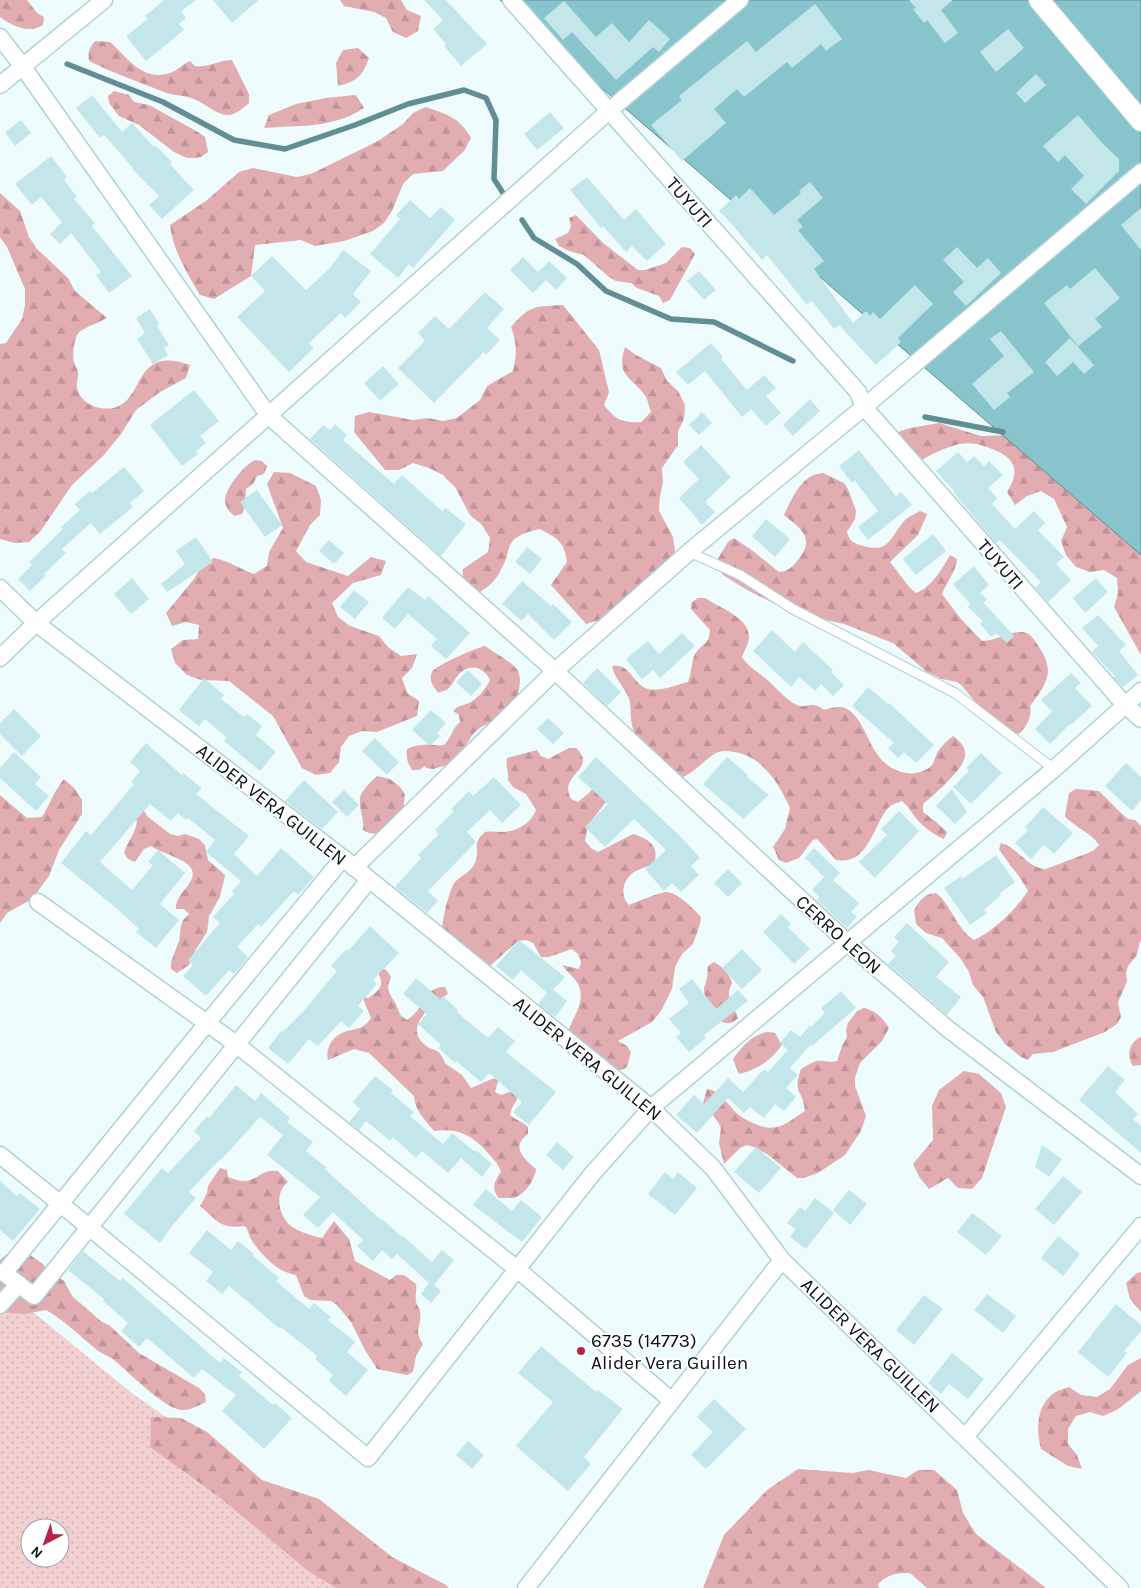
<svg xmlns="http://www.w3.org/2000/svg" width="1141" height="1588" font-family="Karla,sans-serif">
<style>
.grass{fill:url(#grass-dots);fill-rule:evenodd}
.forest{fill:url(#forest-firs)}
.water{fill:#88c4cc;stroke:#618e94}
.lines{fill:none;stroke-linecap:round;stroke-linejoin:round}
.stream{stroke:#618e94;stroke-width:5.5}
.building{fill:#c3e6ea}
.service-casing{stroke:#afd1d6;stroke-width:11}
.minor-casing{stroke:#afd1d6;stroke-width:19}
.tertiary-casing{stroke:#afd1d6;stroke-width:22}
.service{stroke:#fff;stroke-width:9}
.minor{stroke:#fff;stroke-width:16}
.tertiary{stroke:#fff;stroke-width:20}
.poi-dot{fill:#b52346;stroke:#fff;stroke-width:2}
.labels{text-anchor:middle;stroke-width:4;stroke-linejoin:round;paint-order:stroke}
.street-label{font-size:19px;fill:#051012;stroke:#fff}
.poi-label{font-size:19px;fill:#051012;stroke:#fff;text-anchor:start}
</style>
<defs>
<pattern id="grass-dots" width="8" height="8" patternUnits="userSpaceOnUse" patternTransform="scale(1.25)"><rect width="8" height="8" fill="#f2d0d2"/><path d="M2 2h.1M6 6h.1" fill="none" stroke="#ceb2b3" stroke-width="1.8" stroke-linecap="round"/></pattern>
<pattern id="forest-firs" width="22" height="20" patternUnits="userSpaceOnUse" patternTransform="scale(1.25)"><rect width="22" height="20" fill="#e2adb1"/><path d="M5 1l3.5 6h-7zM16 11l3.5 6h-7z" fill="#c09497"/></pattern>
</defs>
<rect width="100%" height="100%" fill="#effcfe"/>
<path class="grass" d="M0 1285 133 1394 411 1588H0ZM30 1528H60V1558H30Z"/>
<path class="forest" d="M0 0H27L37 13 44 17 43 25C29 34 12 26 0 17Z
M340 0H401L407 10 421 16 418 31 406 38 393 32 386 18 374 12 344 6Z
M95 41 110 42C127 57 142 82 170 73 177 71 183 64 190 61L195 66C208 68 219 60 232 60L249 94V103C243 108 237 114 229 115 217 116 205 103 194 99 185 95 174 96 164 92 139 82 113 73 89 61 88 53 89 48 95 41Z
M358 48 369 58C362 77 357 81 338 86L336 63 343 50Z
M114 91 129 95 134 102 149 105 198 132 205 137 208 152 201 157 194 158H187L174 152 139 125 119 116 109 103 108 96Z
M356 95 364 108C332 129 299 125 264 128L269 115 296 104 326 98Z
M426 107C448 115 459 117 471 138L464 151 443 171 413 174 403 184 392 211 384 223 373 231 344 241 315 246 301 240 255 245 251 276 214 299 200 295C187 273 173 251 170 225L206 201 239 172 253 168 297 177 311 174 378 141 403 124 413 113Z
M0 193 20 211 29 237 37 249 68 278 75 291 107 318C100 322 84 328 79 332 74 339 72 354 74 362 75 365 77 369 78 372 79 377 76 382 77 387 79 403 99 411 113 408 146 401 132 344 190 365L186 378 160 392 136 410 121 434 103 456 72 485 40 532 29 542 14 543 0 539V344L6 343 22 319 25 305V289L7 247 0 237Z
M576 215 603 243 638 270H645L666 263 682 247 690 248 695 254 670 300 663 303 659 296 637 288 631 283 616 281 609 277 584 255 569 251 559 246 555 239 568 233 571 226 569 218Z
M563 305 599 350 609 392 604 405C616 420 622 423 641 422L651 412C649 407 648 401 646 397 632 376 615 377 625 347L636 355 661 368 667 381 678 391 685 405 684 419 678 431V445L662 468 663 482 660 496 659 511 673 537 675 552 647 584 600 620 586 624 551 585 567 562C564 541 558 539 540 529 531 531 517 534 512 542 509 546 508 552 507 556 499 577 492 587 472 596L462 584 463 569 488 552 490 538 482 525 470 515 455 487 443 475 429 468 413 463 399 470H385L354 432 355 416 369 412 413 420 428 418 443 421 457 418 480 400 487 386 513 371C517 354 517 343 511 327 531 304 535 307 563 305Z
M939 423 981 436 1011 435 1141 476V655L1114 607 1118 593 1117 578 1104 570 1090 572 1076 567 1066 555 1061 541 1067 527 1054 499 1041 491 1027 496 1015 505 1007 492C1023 467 1012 456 987 447 978 444 969 442 960 444 946 447 932 454 920 461L895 433 910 428Z
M255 460 262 461 267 466 264 474 257 476 253 484 246 489 245 507 242 514 234 516C230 512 226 508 225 502 224 489 244 465 255 460Z
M274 472 290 473 316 486 321 500 320 515 310 525 296 551 306 562 348 576 371 557 386 561 381 575 353 583 332 603 338 617 350 626 379 636 388 647 401 656 417 654 412 668 402 678 407 693 419 701 417 716 377 732 362 731 349 736 341 747 339 762 330 773 316 775 302 768 273 716 229 681 201 680 187 675 175 663 171 649 183 640 198 639 199 625 186 622 172 626 166 613 194 579 201 567 214 558C229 561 240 569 254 574L267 566 269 552 283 528 267 484Z
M823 473 844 483 848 489 856 511 855 519 847 532C849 539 852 543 860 545 891 555 889 537 906 519 910 516 916 513 920 511L927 514 918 535 890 562 910 588 916 593C932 587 942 569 950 555L957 559C956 571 947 582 942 594L961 619 982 641C995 641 1006 633 1019 632 1028 631 1033 637 1037 644 1056 671 1048 682 1030 706 1032 717 1027 726 1019 734L1011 732 987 716 962 686 957 682 942 679 927 672 893 643 844 624 808 616 773 603 747 590 723 575 716 562 728 542 734 538 753 551 779 572C789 571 792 567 798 560 816 538 801 529 784 515 792 498 802 474 823 473Z
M698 598H705C720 608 751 618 749 639 748 645 744 651 742 657 748 667 757 671 765 678 775 686 784 698 795 704 806 711 810 699 824 710 831 708 840 705 847 709 870 723 867 761 901 772 911 775 922 773 930 767 934 764 935 757 937 753 941 746 947 741 953 736 960 741 966 747 965 756 964 769 933 796 923 804V812L935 821 947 832 944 839C934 835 922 826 915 817 911 811 908 806 902 801 897 803 892 804 888 808 873 826 868 866 836 860L817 839 813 840 799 858 786 863 779 860 773 847 785 829 790 808C779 784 763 757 735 752 728 751 722 750 716 753 702 761 692 776 677 779 667 769 640 744 635 734 628 719 633 708 628 696 623 686 614 677 612 666 631 663 632 684 648 689 660 692 676 685 688 682 692 673 691 662 695 654 702 643 709 646 710 630L691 609 692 602Z
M485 646C493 652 510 661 516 668 525 679 517 702 509 711 501 720 485 723 476 731 467 740 463 753 454 763L433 769 426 768 425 766 419 770H412C407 762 406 757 407 749 424 742 428 746 444 745 451 738 452 729 460 722L459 715 453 711C459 704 464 706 471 702 478 698 487 687 490 680 484 667 471 663 460 673 455 678 452 686 447 690 446 690 440 692 439 693 434 688 428 680 432 672 436 665 476 648 485 646Z
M569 748H576C599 770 557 774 571 799L578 802 590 792 594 786 606 802 588 825 585 841 591 848 598 852 633 834C648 839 660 845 654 864 647 866 640 869 634 872 623 880 619 895 629 905 636 902 661 892 666 892 677 892 694 909 701 917L700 924 693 944 682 954 675 967 672 989 661 1011 652 1022 618 1041 627 1046 631 1052 627 1067 621 1070 614 1071 567 1034C572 1018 587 1002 578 984 574 977 567 972 562 965L579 969 581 962 578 954 572 949 549 957H541L533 943 526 940 518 941 491 965 483 966 442 931C442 921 449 889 455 882 462 875 471 872 475 863 481 850 470 845 485 832 491 831 496 832 501 832 516 832 531 824 536 810L526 794 513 787 508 780C509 772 505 766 507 758L537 750 541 756 548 759Z
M377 776 390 779 401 788 405 795 403 810 378 834 369 833 363 830C365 818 355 801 363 791 366 786 372 781 377 776Z
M64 779 74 788 82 800V814L59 850 49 876 32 899 7 913 0 923V795L27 818 42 817C50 804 54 791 64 779Z
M1076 789 1099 791 1122 814 1128 819 1135 820 1141 826V942L1140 941 1137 955 1128 966 1126 973 1127 982 1118 1002 1121 1017 1117 1024 1105 1032 1053 1052 1033 1054 1028 1060 1021 1057 1005 1044 996 1032 983 997 973 985 969 972 961 959 942 938 926 933 916 924 914 910C920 900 924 894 936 893 951 904 955 927 974 940 995 930 1015 910 1028 891 1020 875 1008 864 999 849L1001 843C1019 848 1027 868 1046 869L1088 853 1094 850 1099 845C1091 832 1075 828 1065 816L1069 793Z
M138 800 147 816 170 834 178 836 185 834 199 839 205 845 208 860 225 875 220 897 209 916 207 932 195 951 189 965 177 973 171 969V962L179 941 181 926 183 920 189 914 184 909H176C175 893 197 883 192 870 188 859 160 853 151 846L144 849 135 862 128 859 124 853C127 842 136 833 137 821L126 812Z
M375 961 387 971 391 977C386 988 388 991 394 1001 397 1005 398 1011 401 1016L407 1020C425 1009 424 986 445 987L448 994C433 1005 403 1025 424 1044 428 1048 433 1049 437 1051 442 1054 443 1060 446 1064 451 1068 457 1071 462 1075 465 1079 468 1084 471 1088L492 1079 499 1078 495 1092 501 1095 515 1090 519 1096 512 1108 510 1115C516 1120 522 1121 528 1127V1134C510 1147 524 1159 536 1169 535 1180 524 1196 513 1198 509 1198 504 1198 499 1198 491 1189 494 1181 501 1172 498 1163 493 1159 487 1152 472 1135 458 1128 434 1131 425 1120 415 1111 414 1096L369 1053 354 1049 328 1060C325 1049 332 1037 344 1032 356 1028 362 1031 371 1018L362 996 368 998C382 990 386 981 374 969Z
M714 962C723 967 729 973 732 983 724 997 734 1005 738 1018 722 1035 704 1006 704 990 704 986 705 986 706 982 708 977 707 971 708 966Z
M864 1008C875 1010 883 1018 889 1028L882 1041 860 1063 855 1078V1086L866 1116 861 1131 845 1155 818 1173 804 1178H797L767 1154 754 1147 747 1145 740 1148 724 1164 719 1143 721 1128 718 1122 703 1103 707 1089C722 1092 722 1097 731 1107 737 1115 744 1119 753 1123 777 1134 785 1124 805 1111 803 1089 792 1094 801 1069 806 1066 811 1063 816 1061 824 1060 829 1063 837 1061L842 1046 847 1037 846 1030 848 1023 857 1011Z
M768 1032 775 1033 782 1045C770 1061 759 1069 739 1074L733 1059C742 1047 752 1034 768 1032Z
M1141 1037V1065L1133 1066C1126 1055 1129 1042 1141 1037Z
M964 1071 979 1074 1001 1093 1006 1107 982 1178 972 1189 958 1188 948 1178 929 1189 920 1178 913 1164 933 1140 932 1106 939 1090Z
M220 1168 227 1170 228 1177C233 1179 239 1181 244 1181 257 1181 261 1169 278 1171L288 1182C274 1193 278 1216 292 1227 300 1232 313 1236 322 1238L334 1221 349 1239 355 1261 390 1280 396 1275H404L416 1284C417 1290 415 1296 416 1301 416 1305 420 1308 420 1312 423 1326 412 1328 423 1344L416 1356 413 1372 407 1375 377 1369 365 1350 351 1322 337 1305 331 1301 310 1300 304 1296 296 1275C277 1272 263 1256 252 1241 249 1237 249 1231 245 1226 220 1229 219 1222 200 1206L207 1193 208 1186Z
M15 1248 30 1255 43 1264 47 1270 64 1281 72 1296 102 1322 109 1325 139 1353 199 1388 205 1394 206 1402C199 1405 190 1411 181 1410 162 1407 130 1373 114 1360 109 1356 102 1354 97 1350 80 1336 65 1321 46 1310L24 1314 0 1312V1260Z
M1141 1272V1312L1130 1299 1126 1283 1137 1273Z
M1141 1358V1391L1117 1410 1103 1416 1090 1412 1076 1416 1068 1429V1444L1077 1455 1082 1469 1068 1466 1041 1449C1036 1430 1036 1406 1054 1393 1058 1390 1064 1389 1069 1387L1081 1395 1097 1397 1110 1389 1128 1365Z
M151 1417 181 1418 207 1432 262 1480 319 1499 392 1557 446 1585 449 1588H336L308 1571 218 1496 150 1447Z
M798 1469 853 1473 868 1470 906 1478 918 1470H934L957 1490 963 1513 976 1534 1046 1588H927L910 1573C898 1573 887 1574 878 1584L879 1588H703L724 1535 767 1490Z"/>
<path class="water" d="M500 0H1141V555Z"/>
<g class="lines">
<path class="stream" d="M67 64 163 102 234 140 285 149 355 125 408 104 464 90 486 98 496 120 494 179 505 196
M522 220 534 238 577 264 606 291 671 319 714 322 793 361
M925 417 1003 432"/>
</g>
<path class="building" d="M164 0H196L181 11 186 18 179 24 184 30 146 61 126 36 148 19 145 16Z
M213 0H259L232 23Z
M424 0H446L487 44 461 66 444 46 446 44 433 29 443 20Z
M909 0H953L941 10 958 33 945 43 927 20 924 23 913 9 916 8Z
M564 1 596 37 612 23 629 42 649 20 670 39 659 52 653 47 616 80 572 32 563 40 544 18Z
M815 4 842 39 826 51 821 44 792 68 787 62 744 97 737 89 714 109 726 123 682 161 651 125 682 100 679 96 747 41 756 52Z
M1008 29 1024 48 996 72 980 52Z
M1036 74 1046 85 1025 103 1016 93Z
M92 95 122 132 132 123 154 147 155 145 172 162 170 164 194 190 162 219 149 205 159 196 132 169 133 168 104 135 100 138 76 108Z
M550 112 564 128 537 150 524 134Z
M1078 115 1104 145 1119 159V171L1086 204 1071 189 1084 176 1065 155 1058 162 1043 146Z
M21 120 31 133 15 146 5 132Z
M51 156 67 177 64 180 77 197 74 199 95 223 92 226 132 276 109 293 96 275 101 272 71 233 60 244 50 234 62 222 41 197 32 205 15 184Z
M587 177 624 220 636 209 666 244 647 261 632 246 626 252 603 226 601 228 570 190Z
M810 182 823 198 797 220 803 227 798 230 824 261 814 269 853 323 866 311 870 316 873 312 880 319 915 285 933 304 898 338 901 342 876 365 839 325 834 329 812 301 807 305 767 255 762 260 730 222 719 211 736 195 739 199 750 188 774 215 801 193 799 191Z
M410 200 430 218 441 207 455 220 413 268 409 264 398 278 370 254 400 219 396 215Z
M1141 208V250L1121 225Z
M957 247 977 268 988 258 1001 273 966 306 953 292 964 282 943 260Z
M343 250 371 271 353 294 361 302 345 318 341 313 309 343 314 348 289 372 237 317 265 291 251 276 272 256 306 290 330 268Z
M523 257 538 272 549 261 567 278 556 290 546 280 533 293 510 270Z
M1095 268 1120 298 1095 319 1102 327 1078 346 1044 303 1067 285 1070 289Z
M699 271 716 290 704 300 687 281Z
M485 292 504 309 487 328 500 340 486 355 484 352 434 403 398 368 425 341 418 333 435 316 449 329Z
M150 309 159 324 157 326 169 345 164 348 168 355 153 364 137 339 145 333 136 318Z
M1001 331 1034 372 1007 393 1010 397 994 410 972 384 1004 356 990 339Z
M1070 338 1094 365 1084 374 1073 362 1057 376 1045 362Z
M711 343 723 357 721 359 747 390 764 375 776 388 766 396 781 413 766 426 751 409 742 417 705 371 688 385 676 372Z
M383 366 399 384 380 401 364 383Z
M194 390 219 421 200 436 206 443 196 451 198 454 182 466 150 425Z
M810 399 820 411 793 436 783 425Z
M702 412 712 423 699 435 689 425Z
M335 424 347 435 343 440 394 484 402 475 442 511 445 508 466 524 441 556 310 439 323 425 330 430Z
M701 445 731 477 705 502 715 512 702 525 679 498 699 479 683 462Z
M859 450 896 496 901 492 912 505 868 540 858 527 878 511 855 481 852 483 839 466Z
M958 452 967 462 974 456 984 466 989 461 1003 475 988 488 997 498 992 504 1015 529 1034 511 1045 523 1038 530 1064 557 1056 564 1071 580 1048 602 1035 588 1041 582 1000 540 996 543 954 493 955 492 936 471Z
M124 467 144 491 130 503 133 507 100 534 91 523 62 549 66 553 44 574 46 576 30 591 18 579 32 565 29 562 63 529 61 527 80 510 75 504 90 491 92 493Z
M257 490 282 525 265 537 240 502Z
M766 519 790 539 775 557 752 536Z
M933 534 946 551 916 575 903 559Z
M196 537 213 562 167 592 161 584 185 564 176 551Z
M329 540 344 553 334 564 319 551Z
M527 547 542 559 530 574 515 562Z
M974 566 989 585 980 593 987 599 984 603 1014 636 1007 643 996 633 991 637 980 624 983 621 968 607 970 604 953 584Z
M132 578 149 599 131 614 114 594Z
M1096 578 1108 592 1085 613 1073 598Z
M522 581 551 606 553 604 572 622 554 640 528 614 522 621 502 604Z
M408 587 425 600 428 596 470 633 446 659 431 646 437 639 408 614 395 629 382 618Z
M354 590 369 602 355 619 340 607Z
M1098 615 1126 645 1119 651 1138 675 1123 687 1113 677 1115 676 1092 652 1098 646 1082 628Z
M772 630 795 652 803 642 833 670 831 672 844 685 833 696 821 684 815 691 799 677 791 687 753 651Z
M682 633 695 646 660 678 653 670 642 679 626 659 648 641 659 654Z
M597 668 621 692 607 706 583 683Z
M468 670 482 684 471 696 456 682Z
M1071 673 1081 683 1075 688 1092 706 1071 725 1070 724 1050 744 1035 729 1052 711 1041 700Z
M204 678 224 695 221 699 244 717 247 714 262 726 256 735 276 752 260 771 224 741 227 738 205 719 199 726 179 710Z
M868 687 888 704 889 703 934 745 916 763 904 752 898 758 888 748 894 743 852 706Z
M14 709 41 736 22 756 0 734V723Z
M431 710 446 723 437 733 440 736 430 746 412 730Z
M548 718 564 733 553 744 537 729Z
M375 738 399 762 387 775 362 751Z
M146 743 182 775 183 773 202 788 196 794 249 836 234 854 257 876 281 848 314 877 298 895 294 891 261 927 258 924 237 947 248 957 234 974 229 970 206 996 183 976 193 965 188 960 220 923 213 917 234 894 232 891 241 881 206 852 215 840 188 818 186 820 178 813 171 821 150 804 100 862 132 890 153 865 148 862 158 850 185 873 160 904 179 920 156 948 136 932 139 929 116 908 61 863 86 831 91 835 134 784 131 782 140 771 130 762Z
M14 752 41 777 35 784 49 796 36 811 0 778V768Z
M981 753 1002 773 971 804 953 787 969 771 966 768Z
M596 757 681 837 700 858 691 866 699 875 681 892 672 883 664 891 645 869 666 850 634 819 605 847 585 827 608 804 578 777Z
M727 757 748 775 747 777 769 795 743 819 703 784Z
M1126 763 1141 777V800L1132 811 1105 786Z
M494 777 521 805 502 823 490 810 467 832 476 842 428 891 438 901 427 913 395 887 421 858 418 855 439 834 435 830 454 811 451 809 469 791 473 796Z
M304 780 338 812 322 829 285 801Z
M952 789 967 812 955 824 936 806Z
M344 790 359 805 347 817 332 802Z
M1043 807 1073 833 1054 854 1044 845 1031 859 1015 843 1028 830 1025 827Z
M899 811 919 831 875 878 859 862 887 835 881 829Z
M814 848 840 873 833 880 859 903 851 912 857 916 847 928 817 900 819 897 812 890 824 877 805 858Z
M996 855 1015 882 1000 893 1001 895 984 910 987 913 970 925 944 888 961 876 962 879Z
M728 869 742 883 728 897 714 883Z
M781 914 791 924 788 927 810 949 794 964 763 932Z
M907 923 949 962 936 977 961 997 947 1015 888 964 896 956 891 951 899 942 894 937Z
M370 926 399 953 373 980 377 984 358 1006 364 1011 349 1028 341 1021 318 1046 309 1039 288 1064 268 1048 281 1031 283 1032 306 1008 337 971 331 966 346 949 348 951Z
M519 940 565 977 553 990 567 1001 555 1017 538 1004 547 993 521 970 513 980 496 966Z
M742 949 762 970 742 989 722 968Z
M416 978 440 999 443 996 458 1010 457 1012 488 1038 498 1027 515 1041 506 1052 556 1092 529 1125 513 1112 522 1102 489 1073 481 1082 456 1061 455 1063 438 1048 441 1045 418 1024 427 1014 403 994Z
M692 979 716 1009 738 990 748 1001 704 1035 706 1038 689 1052 676 1037 681 1033 669 1019 689 1003 679 989Z
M841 991 856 1008 812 1046 811 1044 790 1068 798 1075 786 1088 796 1097 784 1111 775 1104 764 1118 750 1107 744 1113 728 1098 697 1133 676 1115 694 1095 704 1104 728 1078 743 1092 764 1069 768 1072 788 1050 780 1043 791 1030 800 1037 810 1025 811 1027 825 1013 821 1008Z
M1108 1066 1125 1080 1115 1092 1138 1114 1133 1119 1141 1126V1153L1079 1100Z
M375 1076 393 1090 391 1093 414 1112 410 1116 443 1144 452 1133 475 1152 476 1150 492 1164 482 1177 461 1158 448 1173 422 1151 416 1158 393 1137 390 1141 366 1121 359 1130 349 1122 360 1109 353 1102Z
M236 1085 255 1101 261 1093 290 1118 287 1122 313 1142 306 1151 327 1168 325 1169 381 1220 382 1219 402 1237 403 1236 432 1262 442 1250 454 1260 434 1285 441 1291 431 1303 421 1294 429 1283 397 1254 392 1259 382 1250 373 1261 357 1246 363 1240 333 1212 318 1228 303 1215 320 1197 267 1155 283 1135 260 1117 221 1160 220 1159 189 1192 196 1198 172 1226 160 1243 124 1214 162 1168 168 1173 201 1138 194 1131 207 1116 209 1118Z
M557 1142 574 1157 563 1170 546 1155Z
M1042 1145 1062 1159 1049 1177 1035 1167Z
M756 1147 781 1168 759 1193 734 1172Z
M665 1172 673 1179 678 1172 697 1188 675 1215 648 1194Z
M1063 1176 1082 1192 1054 1225 1035 1209Z
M0 1181 17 1196 20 1193 40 1209 13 1241 0 1230Z
M486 1189 512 1211 521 1200 542 1217 522 1242 473 1205Z
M849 1190 867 1204 850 1225 833 1210Z
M815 1198 834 1213 806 1249 790 1237 796 1229 787 1223 800 1207 805 1211Z
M972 1213 1002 1236 986 1255 957 1232Z
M207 1230 231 1250 238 1241 254 1254 253 1256 279 1278 276 1281 309 1309 314 1303 331 1317 328 1320 355 1342 347 1352 368 1370 346 1396 329 1381 333 1375 315 1359 317 1356 281 1327 280 1329 229 1286 222 1294 206 1281 213 1272 189 1253Z
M1058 1236 1080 1254 1063 1276 1041 1258Z
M83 1251 120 1281 123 1278 220 1363 224 1358 242 1372 239 1376 273 1405 275 1403 292 1418 264 1449 222 1411 236 1395 202 1369 194 1378 147 1338 139 1347 121 1331 128 1323 103 1301 104 1299 68 1270Z
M987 1294 1016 1316 1003 1333 974 1310Z
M924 1295 943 1309 914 1345 896 1330Z
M1116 1304 1141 1325V1331L1124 1351 1127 1353 1108 1377 1078 1352Z
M541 1346 596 1392 598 1390 623 1409 584 1457 591 1464 568 1491 516 1446 553 1402 518 1373Z
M952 1353 984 1379 968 1399 949 1384 941 1394 928 1383Z
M714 1399 746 1429 706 1469 691 1455 713 1432 697 1417Z
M468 1441 484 1455 472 1469 456 1455Z"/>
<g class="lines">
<defs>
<path id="service" d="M689 552 740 575 793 609 955 693 1054 769"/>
<path id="minor" d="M511 0 858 392 864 407 1125 705 1141 719
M0 37 23 67 269 416 555 671 848 943 948 1029 1141 1176
M0 85 104 0
M0 588 36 623 343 858 651 1108 713 1168 782 1260 1120 1588
M0 658 36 623 610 110 740 0
M343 858 208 1022 4 1273 34 1296 369 880
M354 868 555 671 689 552 864 407 1141 172
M38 902 236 1044 517 1269 672 1401
M0 1155 89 1227 368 1458 593 1173 651 1108 1054 769 1141 691
M0 1305 19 1284
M965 1437 1141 1226
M526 1588 782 1260"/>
<path id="tertiary" d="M1039 0 1141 121"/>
</defs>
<use href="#service" class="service-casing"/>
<use href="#minor" class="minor-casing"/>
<use href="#tertiary" class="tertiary-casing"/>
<use href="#service" class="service"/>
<use href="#minor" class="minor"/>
<use href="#tertiary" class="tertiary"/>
</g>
<circle class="poi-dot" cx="581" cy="1351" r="5"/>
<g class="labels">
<g class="street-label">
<text transform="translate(690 202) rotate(49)" y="7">TUYUTI</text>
<text transform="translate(1001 564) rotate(49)" y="7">TUYUTI</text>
<text transform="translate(272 804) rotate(38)" y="7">ALIDER VERA GUILLEN</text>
<text transform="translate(839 934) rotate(42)" y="7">CERRO LEON</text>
<text transform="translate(588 1058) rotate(39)" y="7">ALIDER VERA GUILLEN</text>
<text transform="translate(871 1345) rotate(44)" y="7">ALIDER VERA GUILLEN</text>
</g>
<g class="poi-label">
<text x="591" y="1347">6735 (14773)<tspan x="591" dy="22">Alider Vera Guillen</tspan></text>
</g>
</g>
<g transform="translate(45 1543) rotate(221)"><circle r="24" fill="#ffffff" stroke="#9b9fa0"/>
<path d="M0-4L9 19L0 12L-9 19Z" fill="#b52346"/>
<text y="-8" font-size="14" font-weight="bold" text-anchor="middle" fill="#051012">N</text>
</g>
</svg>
